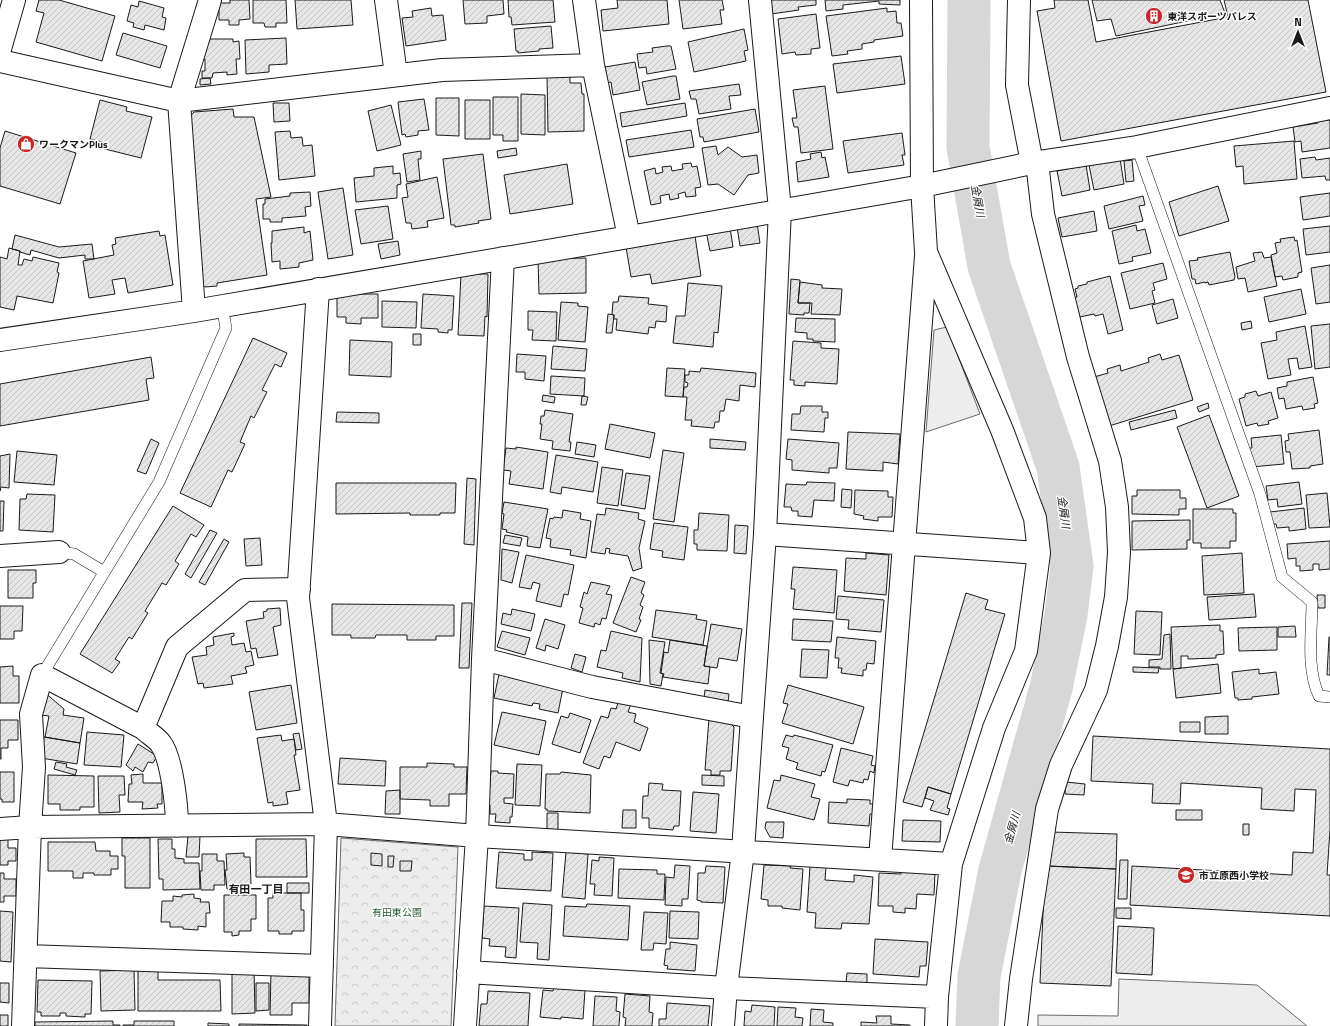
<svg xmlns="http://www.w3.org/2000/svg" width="1330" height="1026" font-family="'Titillium Web','Noto Sans JP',sans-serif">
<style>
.built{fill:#ededed;stroke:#6a6a6a}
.park{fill:url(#park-crowns);stroke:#6a6a6a}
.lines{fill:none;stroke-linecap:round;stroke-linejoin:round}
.river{stroke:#d7d7d7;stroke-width:43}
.building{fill:url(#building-hatch);stroke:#1a1a1a}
.lane-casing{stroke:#1a1a1a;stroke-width:12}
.street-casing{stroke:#1a1a1a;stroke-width:24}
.secondary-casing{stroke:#1a1a1a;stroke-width:24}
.lane{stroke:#fff;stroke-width:11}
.street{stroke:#fff;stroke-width:22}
.secondary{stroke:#fff;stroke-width:22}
.labels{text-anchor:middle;stroke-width:3;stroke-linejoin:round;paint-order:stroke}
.poi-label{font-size:10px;font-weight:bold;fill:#1a1a1a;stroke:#fff;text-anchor:start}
.park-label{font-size:10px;fill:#2b5a34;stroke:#fff}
.water-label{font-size:11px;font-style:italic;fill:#1a1a1a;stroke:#fff}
.neighbourhood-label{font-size:11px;font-weight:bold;fill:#1a1a1a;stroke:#fff}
</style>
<defs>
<pattern id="park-crowns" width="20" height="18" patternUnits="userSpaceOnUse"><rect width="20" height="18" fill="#ededed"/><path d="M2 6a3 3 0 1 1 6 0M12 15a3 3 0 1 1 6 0" fill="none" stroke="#cbcbcb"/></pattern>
<pattern id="building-hatch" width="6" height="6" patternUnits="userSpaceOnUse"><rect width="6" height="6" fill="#e6e6e6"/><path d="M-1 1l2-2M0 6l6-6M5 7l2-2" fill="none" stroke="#c5c5c5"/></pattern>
</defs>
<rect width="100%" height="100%" fill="#fff"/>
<path class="built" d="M947 327 980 414 926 432 934 330Z
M1119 979 1257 985 1307 1026H1038V1015L1118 1016Z"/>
<path class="park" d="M341 838 458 847 451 1026H335Z"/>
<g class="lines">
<path class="river" d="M969 0 968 147 989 266 1058 467 1072 566 1066 615 1051 688 1000 870 979 976 977 1026"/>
</g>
<path class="building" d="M39 0H59L115 16 102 61 36 42 44 13 36 11Z
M230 0H249L250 19 239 20V25H229V20H219V3H230Z
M253 0H286L287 23H276V27H265L264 23H253Z
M295 0H351L353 25 297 29Z
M463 0H503L504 14 487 16V23L465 24Z
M508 0H553L555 22 512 25 511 17H509Z
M617 0H667L669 24 603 31 601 10 618 8Z
M679 0H722L724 10H720L722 24 683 29Z
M769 0H816V5L798 7 799 10 771 14Z
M825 0H900V5L879 4V1L843 5V9L826 11Z
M1054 0H1088L1096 42 1228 17 1224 0H1308L1326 92 1061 141 1037 11 1055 8Z
M1092 0H1220L1225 13 1116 36 1111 19 1097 21Z
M139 1 164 8 162 17 166 18 164 30 145 25 144 30 133 27 134 23 127 21 131 5 138 7Z
M431 8 432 16 443 15 446 40 406 46 402 18 413 17 412 11Z
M887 8V12L896 11 897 23H901L903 36 874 40V42L862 44V49L847 51 848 54 832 56 826 16Z
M816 14 820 48 811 49V54L796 55 795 52 782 54 778 19Z
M551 26 553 48 539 49V51L518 53V51H516L514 29Z
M744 29 748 50 744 51 746 61 694 72 688 42Z
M123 33 167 46 160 68 116 55Z
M286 38 287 64 269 65V72L246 74 245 40Z
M206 39H233V42L239 41 240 59H236L237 74 227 75V72L213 73 212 78H202V71H205V59L203 60V49Z
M667 46H671L676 69 647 74 646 67 639 68 637 54 653 52 652 48Z
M901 56 905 84 837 93 833 64Z
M635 62 640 90 613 95 611 82 607 83 605 67Z
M570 75V83H581L582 94H584V131L548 132 547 76Z
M673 76H676L680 99 647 105 642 82Z
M210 78 211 84 200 85V79Z
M739 84 741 95 729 96 731 109 699 114 696 99H691L689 91Z
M825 86 833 149 801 153 798 127H794L792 118H797L793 90Z
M521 94 545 95V135L521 134Z
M493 97H518V141H503V135H493Z
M436 98H459V136L436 135Z
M424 99 429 130 418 131V135L406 137 405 134 402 135 398 102Z
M100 100 127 107 126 111 152 117 141 158 101 148 102 142 90 139Z
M465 100H490V139H465Z
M273 103H289L290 121 274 122Z
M685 103 687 116 622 127 620 113Z
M391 105 401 145 377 151 368 111Z
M233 109 234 117H254L271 197 256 199 267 275 217 283V286L205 287 200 282 189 118 194 112Z
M755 109 759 132 704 142 703 137H700L697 119Z
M1330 120V148L1302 152 1301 141 1295 142 1293 127 1318 123V121Z
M691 130 694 147 629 157 626 140Z
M5 131 76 153 60 204 0 186V148Z
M290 131 291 138 302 137 303 146 312 145 315 176 279 180 275 132Z
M902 133 905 155H902L904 165 848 173 843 141Z
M1294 141 1297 179 1244 184 1243 166 1236 167 1234 146Z
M716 146 718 155 728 147 742 157 757 155 759 173 748 175 734 195 718 184 708 185 702 148Z
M516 148 517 155 498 158 497 151Z
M421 151V159H418L420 180 407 182 403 154Z
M821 152 822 158 825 157 829 177 798 182 796 162 811 159 810 154Z
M483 154 491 219 478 221 479 223 455 227V225H451L443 159Z
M1315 157 1316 160 1330 158V180H1326L1325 176 1302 178 1300 159Z
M1120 159 1124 184 1094 190 1089 165Z
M1132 160 1134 181 1126 182 1124 161Z
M691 163 692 167 697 166 701 187 695 188 696 196 686 197 685 192 678 194 679 198 670 200 669 194 660 196 661 203 651 205 644 171 655 168 656 174 663 172 662 167 671 166 672 171 683 169 682 164Z
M567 164 573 204 510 214 504 175Z
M1086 165 1090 190 1062 196 1057 171Z
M393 166V174L400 173 401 184 397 185V198L356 202 354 178 374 176V168Z
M437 177 444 218 427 221 428 227 412 229 411 223H406L402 198 408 197 406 184Z
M1218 186 1229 221 1179 236 1169 202Z
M343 188 353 255 328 259 318 192Z
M310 192 311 206 305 207 306 216 282 218V222H270V219H263V204H265V199L290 196V193Z
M1330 193V216L1303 220 1300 197Z
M1143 196 1145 205 1139 206 1143 221 1109 229 1104 206Z
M388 206 393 239 361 244 355 210Z
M1094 211 1097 231 1062 237 1058 218Z
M757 223 760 243 740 246 737 227Z
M1136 225 1137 231 1145 229 1151 253 1132 257 1133 261 1119 264 1112 231Z
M1330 226V252L1306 255 1303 229Z
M304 227V233L310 231 313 260 299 263V267L280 269V261L272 262 271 243H272V231Z
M730 228 733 247 710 251 706 231Z
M159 231 160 236 165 235 173 285 128 293 125 278 112 280 115 294 89 298 83 261 114 255 112 245 116 244 115 238Z
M15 235 59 247 92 244 94 259H85V255L59 258 31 250 30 255 20 252V251L12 249Z
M695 236 701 276 652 284 650 274 631 277 626 247Z
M1294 237 1295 241 1297 240 1302 272 1298 273V277L1283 280 1282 276 1275 277 1271 255 1277 253 1275 243 1281 242 1280 239Z
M398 241 400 255 381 259 378 244Z
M9 248 20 251 18 265H22L24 259 32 261 33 257 59 263 57 272 59 273 53 303 17 296 14 310 0 307V257L7 259Z
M1230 252 1235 277 1234 280 1209 285 1208 282 1205 283V282L1196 284 1195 279H1192L1189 261 1198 260 1197 258Z
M1262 252 1264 258 1271 257 1277 286 1248 292 1245 278 1238 279 1236 267 1255 261 1253 253Z
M586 258V293L539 294 538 259Z
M1163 263 1167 279 1153 283 1155 290 1152 291 1155 303 1130 309 1121 273Z
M1330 265V302L1316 304 1311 268Z
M461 274H488L487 317 485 316 484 336 458 335Z
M1110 276 1123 330 1108 334 1103 314 1095 316 1094 314 1075 318 1070 299 1077 297 1075 289 1078 288V286L1087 284V282Z
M791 279 800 280 798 303H810L809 313H804V315L789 314Z
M800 282 822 285V288L842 289 840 315 811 314 812 303H798Z
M688 283 722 286 718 333 714 332 713 347 673 343 676 316H685Z
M1301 289 1306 314 1269 322 1264 297Z
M337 294H378V318H361V324L346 323V317H337Z
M423 294 454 296 452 330H448V333L438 332V329L421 328Z
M619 296 649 298 648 304 667 306 666 322 656 321 655 328 649 327 648 334 616 330 617 319H614V315L612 314 613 302H618Z
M1173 299 1178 318 1157 324 1152 305Z
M382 301 417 302 416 328 382 327Z
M561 302 578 303V306L588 307 585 342 558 340Z
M528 311 557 312 556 341 532 340 533 330H528Z
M608 314 614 315 612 333H606Z
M796 318 835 319V342L813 341V339H807V333L795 332Z
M1251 321 1252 328 1242 330 1241 323Z
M1330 324V367L1315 369 1311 326Z
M1305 326 1312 367 1299 369 1297 358 1288 359 1291 375 1268 379 1261 343 1277 340 1276 332Z
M413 334H421V345H413Z
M253 338 287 353 281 367 275 364 262 390 267 392 254 418 251 416 240 442 245 444 232 472 228 470 211 507 180 493Z
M350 340 392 342 391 377 349 375Z
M793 341 821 343V348L839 349 837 384 805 382V386L794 385V380H790Z
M553 346 587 349 585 371 551 369Z
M517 354 546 356 544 381 525 379V372H516Z
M1160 354 1162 360 1179 355 1193 400 1109 426 1094 377 1108 373 1107 369 1120 365 1121 371 1149 362 1148 358Z
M151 357 154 378 146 379 149 400 0 426V384Z
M667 368 685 369 683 397 665 396Z
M701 368 756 373 755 387 740 385 739 401 726 399 724 411H720L719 422H715L714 428 691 426 692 420H685L687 397H683L684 387H687L688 383 685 382V375H689V371L700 372Z
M551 376 585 378 584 396 550 394Z
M1313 377 1318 403 1314 404 1315 408 1303 410 1302 406 1286 409 1284 398 1279 399 1277 388 1287 386V382Z
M1256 391 1258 396 1271 392 1278 418 1268 421 1269 424 1258 426 1257 423 1246 426 1239 399 1245 397V394Z
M543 395 555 397 554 403 542 401Z
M582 396 588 397 586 405H581Z
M1208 403 1209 408 1199 412 1197 407Z
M801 406H822V412H828V418H825L824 432 791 430 792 414H800Z
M545 410 573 414 569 442H571L570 451 552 449 553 441 540 439 542 424H540L541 416H544Z
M1175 410 1177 418 1131 430 1129 422Z
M337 412 379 413V423L336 422Z
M1209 415 1239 496 1207 508 1177 427Z
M610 424 655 433 650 458 605 449Z
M1319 430 1323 464 1310 466V468L1292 469 1290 452H1286L1285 441 1289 440 1288 434Z
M848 432 900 434 898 464 883 462V471L846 469Z
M1281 435 1284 464 1251 467 1249 448H1252L1251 438Z
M151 439 159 443 146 474 137 471Z
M710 439 746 442 745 450 710 448Z
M788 439 839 443 837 468H829V473L792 470V460L786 459Z
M577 442 596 445 594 457 575 454Z
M516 447 548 452 543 489 509 484 511 471 503 470 506 448 516 449Z
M663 450 684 453 674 522 653 519Z
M17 451 57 455 54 485 14 482Z
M10 454 9 488 1 487 0 491V456Z
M556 455 598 462 593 492 562 487 561 494 550 492Z
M602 467 623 470 618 506 597 503Z
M626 473 650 476 645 509 621 505Z
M467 478 476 479 474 545 464 544Z
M807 482 835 483 834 501 814 500 812 517 798 516V511H792L791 507H784L786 484 806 485Z
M1299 482 1302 504 1278 507 1277 499 1268 500 1266 486Z
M336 483H456L455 513H440V515H410V513L336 514Z
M842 489 852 490 851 508 841 507Z
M855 490 888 491V497H893L892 517H878V521L863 519 864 516 854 514Z
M1137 490H1180V498H1186V509H1179V515L1132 514V496H1137Z
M1327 493 1330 527 1309 528 1306 495Z
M27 494 55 495 53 532 19 530 20 499H26Z
M0 501H4L3 531H0Z
M504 502 548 509 540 548 527 546 528 537 506 532 507 530 502 529 504 514 502 513Z
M173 506 204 525 196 537 191 534 175 561 179 564 166 585 162 583 145 611 148 613 132 639 129 637 115 659 120 662 112 673 80 654Z
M606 508 639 513 638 519 645 521 639 548 642 568 633 571 628 556 609 553 610 549 606 548 605 554 591 552 597 514 605 515Z
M1304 508 1306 529 1289 531V527L1277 528 1276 524H1272L1270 512Z
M1193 509H1233V513H1236V541H1230V548H1201V543H1193Z
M563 510 581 513 580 519 591 521 586 558 570 555 571 550 550 547 551 539 546 538 550 518 553 519 554 517 562 518Z
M699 513 729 515 727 551 697 550V544H694V530H698Z
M1190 520V540H1187V549L1132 550V521Z
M654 523 688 527 684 560 662 557 663 551 650 549Z
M735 525 748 526 746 554 734 553Z
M210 530 217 533 191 578 185 574Z
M505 535 522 538 520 546 503 543Z
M260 538 262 565 246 566 244 539Z
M224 539 229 542 205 585 199 582Z
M1330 541V569L1319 570V564H1313V570L1300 571V566H1296V558L1288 559 1287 544Z
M502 549 519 552 512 583 501 580Z
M866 553 889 555 886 595 844 591 846 558 866 559Z
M1242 553 1244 593 1204 595 1202 556Z
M526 555 574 565 568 595 564 594 561 607 536 601 540 584 533 582 531 589 519 587Z
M793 567 837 570 834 613 793 609 795 589H791Z
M8 570H36V583H33V598H8Z
M631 577 645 582 641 593 644 595 640 605 643 607 639 619 641 620 636 632 613 623Z
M591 582 610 586 606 594 612 595 606 619 602 618 600 625 595 623 594 627 579 623 583 608 580 607 584 592 587 594Z
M966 593 988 600 985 609 1005 614 951 794 928 787 922 807 903 802Z
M1254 594 1256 617 1209 620 1207 597Z
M1317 595H1325V608H1318Z
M838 596 884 600 881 632 848 629 849 620 836 619Z
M462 603H472L469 668H459Z
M332 604 454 605V636H436V640H407V635H376L375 638H351V635H332Z
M0 606H23L22 631H14V639H0Z
M280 608 281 625 273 627 278 655 258 658 256 648 251 649 246 621 264 618 263 612 267 611V609Z
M512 609 535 614 531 631 501 624 503 613 511 615Z
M656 610 697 615 696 619 707 621 703 645 652 637Z
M1136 611 1162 612 1160 655 1134 654Z
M545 619 565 625 558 649 546 645 545 651 536 648Z
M793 619 833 621 831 642 792 640Z
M711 624 742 629 737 661 719 658 717 668 704 666Z
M1220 625V631H1223L1224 654 1216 655V658L1188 659V656H1181V668L1173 669 1171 627Z
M1295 626 1296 637H1278V627Z
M1277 627V650L1239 651 1238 628Z
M502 631 530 638 525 655 497 647Z
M611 631 642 638 640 682 622 678 623 673 597 667 601 650 606 651Z
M234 633V636L231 637 232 645 244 643 246 652 251 651 254 665 245 667 247 673 231 676 233 684 204 688 203 683 198 684 192 657 207 655 206 647 214 645 213 637Z
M1170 634 1171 669H1160V667H1149V660L1162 659 1164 635Z
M837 637 876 641 874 664 867 663 866 670H863V676L841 673 842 668H838L839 658H835Z
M1329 637H1330V675H1327Z
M649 640 665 642 660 673 663 674 661 686 650 684Z
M670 640 707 646 704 666 710 667 708 684 663 677 664 674 661 673 664 652 668 653Z
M802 649 829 650 827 678 800 677Z
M575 654 586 657 582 672 571 668Z
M1218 664 1221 693 1176 698 1173 669Z
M13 666V676H19V703H0V667Z
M1133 667 1159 668 1158 673 1133 672Z
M1259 669V674L1276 672 1279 694 1252 697V699L1238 700V698H1235L1232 672Z
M499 674 563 688 558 713 539 709 540 704 533 703 532 706 494 698Z
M291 685 297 723 256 730 249 692Z
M788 685 864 707 853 744 782 723 788 704 783 703Z
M705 690 729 694 728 702 704 698Z
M44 692 64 709 63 715 84 718 80 743 45 737 49 716 40 715Z
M619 700 631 704 628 712 636 714 634 722 648 728 640 751 616 742 610 758 604 756 599 769 583 763 601 716 608 718 611 708 616 709Z
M502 712 546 721 539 755 494 745Z
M570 713 591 720 580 753 552 744 561 716 568 718Z
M1228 716V734H1205V717Z
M709 718 726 719 734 727 731 771H720V775H711V770H705Z
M0 720H18V740H8V748H1V759H0Z
M1180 722H1200V732H1180Z
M87 732 124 735 121 767 84 765Z
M299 733 302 749 296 750 293 734Z
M281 735 282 741 294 739 296 755H294L300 790 286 792 288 804 273 806V802L268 803 257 738Z
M786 735 793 737 794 735 833 745 825 772 822 771 821 776 796 769 798 763 786 759 789 748 782 746Z
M1093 736 1330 749V830L1327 875H1330V916L1130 905 1132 866 1292 875 1293 852 1313 853 1316 790 1295 789 1294 811 1261 809 1262 788 1181 783 1180 804 1152 803 1153 784 1091 781Z
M44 737 80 743 77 764 41 758Z
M138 744 157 756 153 763 148 762 143 772 135 767 133 771 126 765Z
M841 748 873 756 871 765 875 766 874 773 870 771 868 780 864 779 863 783 850 780 848 786 833 782Z
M340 758 386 761 385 786 338 784Z
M56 762 67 764 66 767 77 770 75 775 54 769Z
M427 763 454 764V767H467L466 794H449V806H430V800L400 799V767H427Z
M517 764 542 765 540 806 515 805Z
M491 771H498V773L514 774 513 798H504V803L513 804 512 817H510V823L495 822 496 814H490V805H488Z
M0 772H14V802H2V799H0Z
M561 772 591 775 590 813 547 811V809H545L546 774H560Z
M143 774V783H162V804H157L158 808 142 809 143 802H128L129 784H132L131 775Z
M48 775 94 776V807H80V810H60V804H48Z
M702 775 724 776V786L702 785Z
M781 775 815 784 811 797 820 799 814 820 767 808 774 780 780 781Z
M98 776H124L125 795H119L120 812 99 813Z
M1066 782 1085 784 1084 795 1065 794Z
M649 783 663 784 662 790 681 791 679 826H674L673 830 649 828V818H642L643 796H648Z
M928 787 951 794 947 808 950 809 948 815 930 810 934 801 925 798Z
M400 790V814H385L386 791Z
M693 792 719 794 716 833 690 831Z
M847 799 870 800V804H874L873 814H870L869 826 828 823 829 802 847 803Z
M623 810H636V828H622Z
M1176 810H1202V820H1176Z
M547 813H558V830L547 829Z
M903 820 941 821 940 842 902 841Z
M766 822H784L783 838 770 837 765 828Z
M1243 824H1249V835H1243Z
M1051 832 1117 834 1116 869 1049 866Z
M188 836H200L199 857H186Z
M122 838H150V888H125V856H122Z
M0 839H8V848H16V861H8V865H0Z
M158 839H172V849H175V858L184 859V863H199L200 889 163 890V879H159Z
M256 839H306L307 877H256Z
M48 842H95L96 851H110V856H118V869H111V875H94V873H83V878H73V871H48Z
M499 852 524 854V860H532V852L553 853 551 891 496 888Z
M566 852 588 854 585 899 562 897Z
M244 853V857H250L251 884H240V888L227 889 225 870H227L226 854Z
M371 853 382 854V866L371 865Z
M202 854H217V861H224L225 885H214V890H201L200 871H202Z
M388 856H394L393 867H388Z
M599 857 614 858 612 896 594 895 595 884H590L592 860 599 861Z
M1120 860H1128L1127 899H1118Z
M400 861H412L411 871H400Z
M675 865 690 866 688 899H682V906L665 905 666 877 674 878Z
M764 865 791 866 790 868 803 869 800 910 782 908V906H768V900L761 899Z
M706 866 725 867 723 903 701 902V901L697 900 698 873H705Z
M810 866 826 867 825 880 854 882V875L873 877 869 924 842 923 841 929 815 928 816 913 807 912Z
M1045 866 1116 869 1111 986 1040 983Z
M619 869 657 870V874H665L664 900 618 898Z
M901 870 935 872 934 895 917 894 916 909 905 908V913L893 912V906H878L879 873 901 874Z
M0 873H4V879H16V896H4V902H0Z
M287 883H309V893H287Z
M273 893H301V910H304V931H292V934H279V931H268V898H273Z
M194 894V898L201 899 200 902H209L210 913H206V927L198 926V930L183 929V927H170V922H161L162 901H173V896L182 897V895Z
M224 895H256V919H251V931H239V935L232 936V932H224Z
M523 903 552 905 549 960 537 959 538 943 520 942Z
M587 904 630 906 628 940 563 936 565 906 586 907Z
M484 906 519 908 516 958 505 957 506 947 489 946 490 939 482 938Z
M1116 908H1131V919L1116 918Z
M0 911 13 912 11 962 0 961Z
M670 911 699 912 698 939 669 938Z
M644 912 668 913 666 944 654 943 653 950H641Z
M1118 926 1154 928 1152 975 1116 973Z
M875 939 928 942 926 966H920L919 977 873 974Z
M670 942 697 945 695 971 667 969 668 966 664 965 666 949H670Z
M158 969V980H220L221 1011H138V970Z
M134 970 135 1010 101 1011 100 971Z
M254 970 255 1013 232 1014V974Z
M271 972H304L309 977V1003H292V1015H270Z
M847 973 867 974V985L846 983Z
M38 980 92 981 91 1014H85V1017L66 1016V1013H60V1016H41V1012H37Z
M0 983H9V1003L0 1002Z
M256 983H269V1010L256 1011Z
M554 987 585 990 583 1019 561 1017V1019L540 1017 543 990 553 991Z
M488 991 530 993 528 1026H479L481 1004H487Z
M625 994 650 996 649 1012 653 1013 652 1026H625L626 1018 623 1017Z
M595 996 617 997 616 1011 620 1012 619 1026H593Z
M667 1003 710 1006 708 1026H659V1019H666Z
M752 1005 775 1007 774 1026H744L745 1011 751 1012Z
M778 1007 796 1008 795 1017 803 1018 802 1026H777Z
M811 1009 824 1010 823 1022 833 1023V1026H810Z
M0 1015H8V1026H0Z
M876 1016H891V1024L910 1025V1026H861V1022L877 1023Z
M113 1021V1025H120V1026H35V1022Z
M134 1021H174V1026H123V1025H134Z
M208 1023 229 1024V1026H208Z
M239 1024 307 1025V1026H239Z"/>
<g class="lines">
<defs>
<path id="lane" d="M1137 147 1260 494 1282 577 1312 602C1312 632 1306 668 1319 696L1330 697
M59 552 74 554 104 572
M42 675 159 482 226 328 222 306"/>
<path id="street" d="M386 0 396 75
M584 0 593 65 629 237
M760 0 780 210
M1019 0 1017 85 1032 163
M0 61 179 101 442 70 593 65
M318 289 298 598 326 824 320 1026
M194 311 179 101 210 0
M0 340 194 311 629 237 922 186 1032 163 1137 147 1330 108
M765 534 1039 553
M0 556 59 552
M483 659 592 687 752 717
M143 728C148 733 157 738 161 744 172 759 177 807 177 826
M0 829 30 827 326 824 477 836 951 864 994 728 1026 651 1039 553 1035 518 1002 430 926 252 922 186 921 0
M880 859 926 256
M26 956 322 966
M468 972 726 988 937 997
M23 1026 30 827 34 767 31 714 42 675 143 728 177 647 245 590 299 589
M465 1026 477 836 483 659 503 258
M936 1026 937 997 951 864
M1016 1026 1021 979 1047 809 1061 765 1096 690 1107 646 1116 597 1119 552 1117 507 1110 461 1078 357 1043 214 1037 162"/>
<path id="secondary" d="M0 49 14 0
M723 1026 726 988 743 851 752 717 765 534 780 210"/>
</defs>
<use href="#lane" class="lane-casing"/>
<use href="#street" class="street-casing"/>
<use href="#secondary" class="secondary-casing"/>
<use href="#lane" class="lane"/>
<use href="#street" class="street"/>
<use href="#secondary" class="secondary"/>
</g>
<defs>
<symbol id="building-disc" viewBox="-11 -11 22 22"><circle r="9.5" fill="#c62828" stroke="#fff"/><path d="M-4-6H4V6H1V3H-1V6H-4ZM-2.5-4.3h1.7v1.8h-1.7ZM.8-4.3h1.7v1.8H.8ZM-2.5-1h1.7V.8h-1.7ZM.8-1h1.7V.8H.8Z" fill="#fff"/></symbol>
<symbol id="shop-disc" viewBox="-11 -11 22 22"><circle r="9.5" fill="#c62828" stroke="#fff"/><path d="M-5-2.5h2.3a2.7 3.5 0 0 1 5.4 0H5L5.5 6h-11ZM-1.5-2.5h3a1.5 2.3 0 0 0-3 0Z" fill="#fff"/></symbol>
<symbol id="school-disc" viewBox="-11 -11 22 22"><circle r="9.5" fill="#c62828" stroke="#fff"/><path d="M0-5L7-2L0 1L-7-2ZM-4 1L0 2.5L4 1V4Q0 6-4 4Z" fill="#fff"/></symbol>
</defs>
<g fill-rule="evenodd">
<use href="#building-disc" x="1144" y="6" width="20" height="20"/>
<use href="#shop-disc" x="16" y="134" width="20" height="20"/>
<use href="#school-disc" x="1176" y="865" width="20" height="20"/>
</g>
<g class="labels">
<g class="poi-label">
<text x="1167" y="20">東洋スポーツパレス</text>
<text x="39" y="148">ワークマンPlus</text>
<text x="1199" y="879">市立原西小学校</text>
</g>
<g class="park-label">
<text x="397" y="916">有田東公園</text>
</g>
<g class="water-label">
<text transform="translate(978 201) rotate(80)" y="4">金屑川</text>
<text transform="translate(1064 512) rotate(82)" y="4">金屑川</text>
<text transform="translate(1012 828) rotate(-74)" y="4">金屑川</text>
</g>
<g class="neighbourhood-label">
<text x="256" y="893">有田一丁目</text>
</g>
</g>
<g transform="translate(1298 32)" stroke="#ffffff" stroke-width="3" paint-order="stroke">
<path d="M0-3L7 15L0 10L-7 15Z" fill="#1a1a1a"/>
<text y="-6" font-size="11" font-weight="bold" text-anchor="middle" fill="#1a1a1a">N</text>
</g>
</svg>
